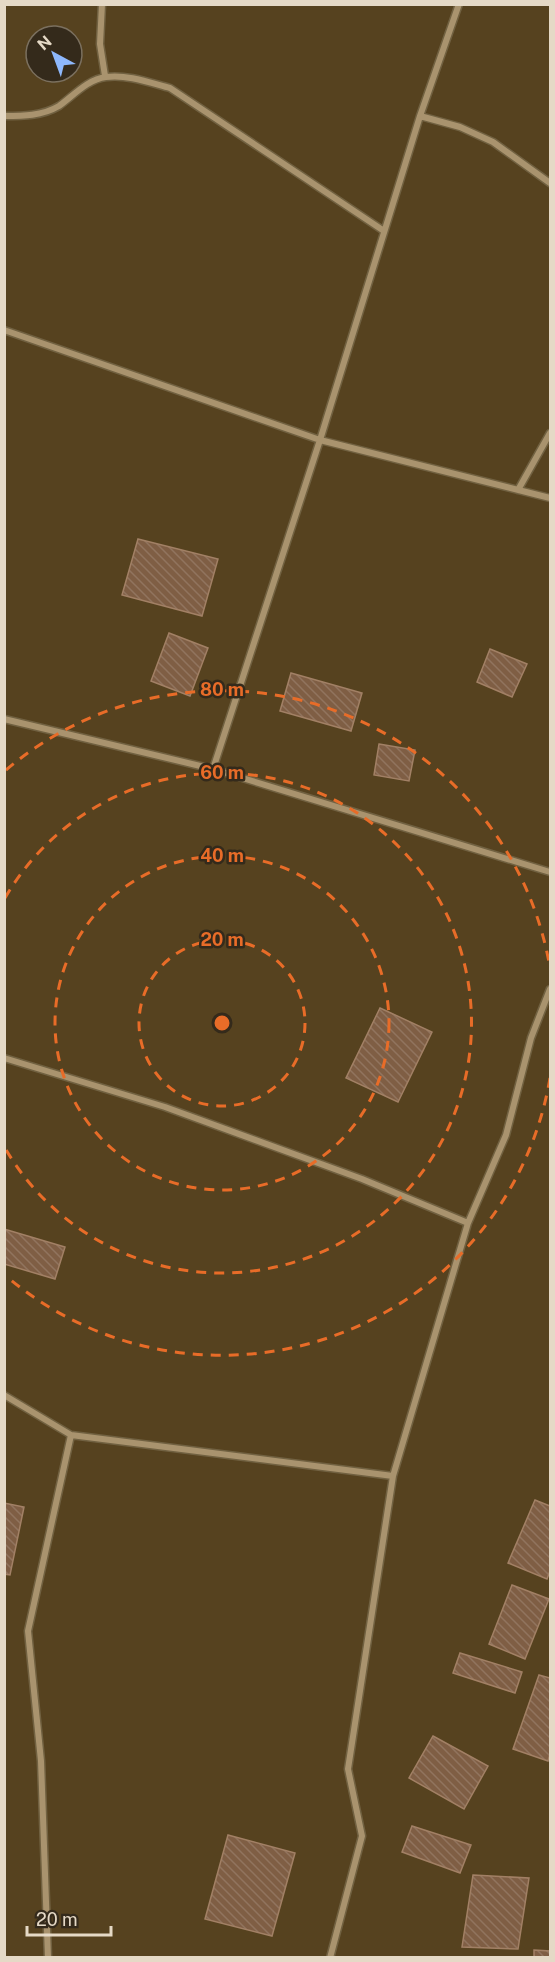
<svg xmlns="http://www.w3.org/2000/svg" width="555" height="1962" font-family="'Public Sans',sans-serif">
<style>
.building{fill:url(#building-back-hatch);stroke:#a28065;stroke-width:1.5}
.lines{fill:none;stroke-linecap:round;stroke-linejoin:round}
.minor-casing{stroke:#716141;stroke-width:9}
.minor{stroke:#a9936e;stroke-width:6}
.ring{fill:none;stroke:#e86c28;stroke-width:3;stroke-dasharray:10 8}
.centre{fill:#e86c28;stroke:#342a1b;stroke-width:3}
.ring-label{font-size:18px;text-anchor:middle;font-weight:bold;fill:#e86c28;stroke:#342a1b;stroke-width:5;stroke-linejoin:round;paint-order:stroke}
</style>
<defs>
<pattern id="building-back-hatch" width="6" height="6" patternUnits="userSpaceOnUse" patternTransform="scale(1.5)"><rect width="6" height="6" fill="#7f5e44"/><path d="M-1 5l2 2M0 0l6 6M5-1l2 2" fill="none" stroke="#91745e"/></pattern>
</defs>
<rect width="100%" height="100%" fill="#56421f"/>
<path class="building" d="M138 539 218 559 202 616 122 595Z
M169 633 208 648 190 696 151 681Z
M490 649 527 664 512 697 477 682Z
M291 673 362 693 351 731 280 711Z
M379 744 415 750 409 781 374 775Z
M380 1008 432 1032 398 1102 346 1078Z
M4 1229 65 1247 55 1279 4 1264Z
M535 1500 550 1506V1571L547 1579 508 1563Z
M4 1503 24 1507 10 1575 4 1574Z
M512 1585 549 1599 525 1659 489 1644Z
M460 1653 522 1672 515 1693 453 1673Z
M539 1675 550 1678V1754L548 1761 513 1749Z
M433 1736 488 1766 464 1809 409 1778Z
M412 1826 471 1845 460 1873 402 1852Z
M228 1835 295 1853 272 1936 205 1919Z
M473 1875 529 1878 518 1949 462 1947Z
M534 1950 550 1951V1958H534Z"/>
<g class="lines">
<defs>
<path id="minor" d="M102 4 100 44 105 76
M4 116C23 116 42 116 59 106 73 96 88 79 106 77 127 74 151 83 170 88L384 231
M420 116 460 127 493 142 550 183
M4 330 320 440 550 498
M518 490 550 433
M4 719 213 769 550 872
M213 769 320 440 420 116 459 4
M4 1058 165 1107 362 1179 468 1223
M4 1395 71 1435 28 1631 41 1761 48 1958
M71 1435 393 1476
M330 1958 362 1836 348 1769 393 1476 468 1223 506 1135 531 1038 550 989"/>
</defs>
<use href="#minor" class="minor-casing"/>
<use href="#minor" class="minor"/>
</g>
<g class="ring">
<circle cx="222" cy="1023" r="83"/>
<circle cx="222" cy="1023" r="167"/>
<path d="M5 898A250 250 0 1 1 5 1148"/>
<path d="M550 1078A333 333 0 0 1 6 1276M6 770A333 333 0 0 1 550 968"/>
</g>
<circle cx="222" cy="1023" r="9" class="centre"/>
<g class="ring-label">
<text x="222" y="696">80 m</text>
<text x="222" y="779">60 m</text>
<text x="222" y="862">40 m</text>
<text x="222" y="946">20 m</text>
</g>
<rect width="555" height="1962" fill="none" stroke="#e5d9c6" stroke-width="12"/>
<g transform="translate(54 54) rotate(319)"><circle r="28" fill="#342a1b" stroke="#7b705f" stroke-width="1.5"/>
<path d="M0-4.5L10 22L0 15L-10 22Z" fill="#8eb8fd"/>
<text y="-9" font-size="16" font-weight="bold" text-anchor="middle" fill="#e5d9c6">N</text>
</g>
<path d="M27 1926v9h84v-9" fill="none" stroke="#e5d9c6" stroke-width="3"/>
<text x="36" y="1926" font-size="18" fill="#e5d9c6" stroke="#342a1b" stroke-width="4.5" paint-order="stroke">20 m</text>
</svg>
